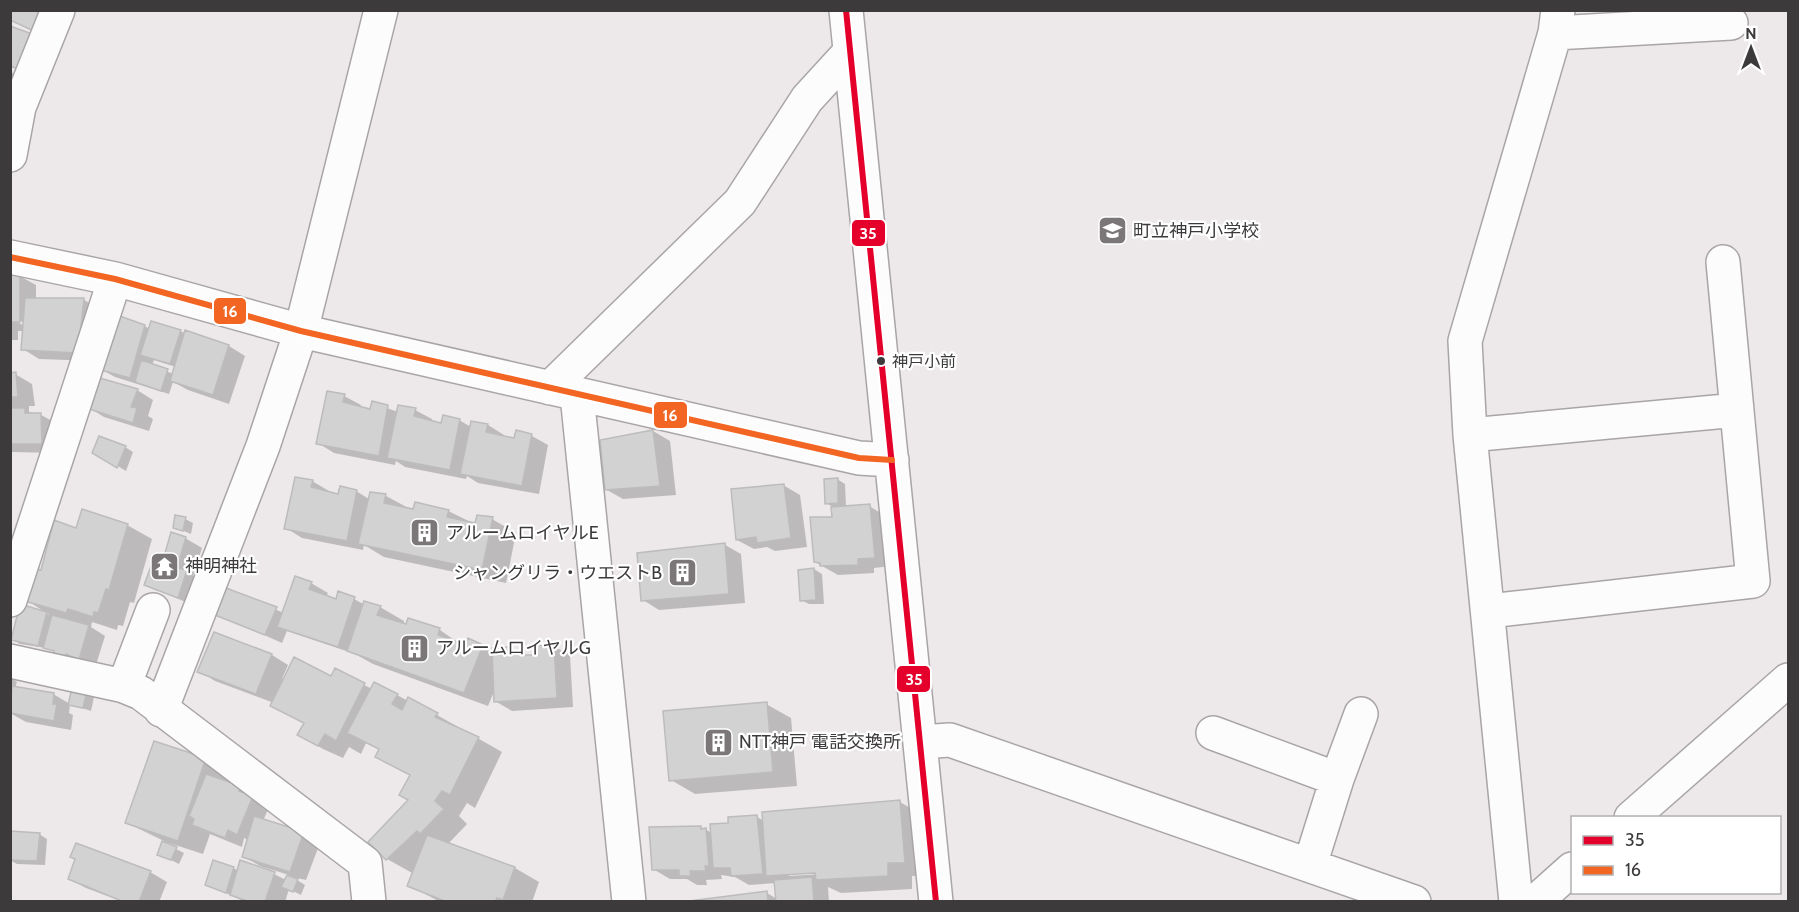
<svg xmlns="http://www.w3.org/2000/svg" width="1799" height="912" font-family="Cabin,'Noto Sans JP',sans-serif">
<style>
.shadow{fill:#0003;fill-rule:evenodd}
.building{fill:#d3d2d2;stroke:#bdbcbd;stroke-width:1.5}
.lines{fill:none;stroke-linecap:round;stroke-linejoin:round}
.minor-casing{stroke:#a9a5a7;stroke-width:36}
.minor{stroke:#fcfcfc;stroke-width:33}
.bus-1-casing{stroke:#fff;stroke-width:10}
.bus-2-casing{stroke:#fff;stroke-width:10}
.bus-1{stroke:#e4002b;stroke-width:6}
.bus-2{stroke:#f26522;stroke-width:6}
.bus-dot{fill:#3d3a3c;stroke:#fff;stroke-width:2}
.labels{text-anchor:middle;stroke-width:4.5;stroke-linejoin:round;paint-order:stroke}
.bus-label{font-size:16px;fill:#3d3a3c;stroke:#fff;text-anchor:start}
.poi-label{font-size:18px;fill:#3d3a3c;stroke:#fff;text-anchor:start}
.line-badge{stroke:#fff;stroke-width:2}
.badge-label{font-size:16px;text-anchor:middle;font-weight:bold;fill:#fff}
</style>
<rect width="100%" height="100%" fill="#ede9eb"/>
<path class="shadow" d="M10 72 19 75 10 109Z
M10 271 36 285V299L84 300 100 309 95 361 39 359 23 349 24 331H18V340H10ZM14 317 24 323V326L13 319Z
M152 323 229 346 245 356 229 404 188 390 173 382 169 394 115 377 99 368 144 326 150 329ZM154 360 176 367 173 374 152 365Z
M10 374H15L32 384 35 406H29V412L41 415 58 424V453L10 452Z
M137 390 153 400 148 416 153 419 149 431 104 417 88 407Z
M344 396 361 405 360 408 372 411 373 403 398 412 415 410 432 419 431 422 442 425 459 420 471 427 472 422 488 425 504 435V438L515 440 532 436 548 445 539 494 478 483 467 476 466 479 405 467 396 461 395 465 334 453 318 443Z
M653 431 670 441 676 495 623 499 607 490 602 441Z
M125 447 133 452 126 471 94 452Z
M837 479 845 484 846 507 869 506 886 516 891 566 874 568V573L838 575 815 562 833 518V507L826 503Z
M312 481 329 491 328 493 340 496 356 491 369 499 371 493 386 496 414 511H448L477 525 492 519 516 533 506 583 384 557 364 545 363 550 302 538 286 528Z
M783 485 800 495 807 547 775 551 767 547 754 549 737 540Z
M185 519 193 523 191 534 174 527Z
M127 525 152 539 134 603 130 602 123 626 118 625 117 630 92 622 91 627 105 636 95 668 46 648 20 644 12 639 21 606 50 615 26 600 42 572 77 530Z
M185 538 202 548 193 576 203 581 194 606 146 584Z
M725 545 741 554 745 603 659 610 643 600Z
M814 569 822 574 824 604H809L801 600Z
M311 583 328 593 326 597 337 601 354 599 365 605 380 607 404 621 403 625 406 626 409 620 440 630 463 646H482L493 652 509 648 523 656H540L553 646 570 655 573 707 512 711 495 701V689L488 706 373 664 355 654 287 631 282 643 217 614 227 590 284 613Z
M215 634 272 655 288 665 282 679 285 680 332 678 335 670 372 689 397 695 408 701 409 699 502 752 475 808 467 803 459 816 467 824 448 844 515 868 539 882 532 902H440L409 885 414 874 387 859 410 800 412 775 380 750 366 743 361 754 349 747 343 758 323 749 299 735 305 724 272 706 274 703 215 681 199 671Z
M10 678 17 682 15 688 53 694 70 704 86 693 94 697 91 711 70 704 69 713 73 715 71 730 26 722 10 713Z
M766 704 791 718 797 786 695 794 671 780Z
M205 759 230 773 227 783 241 788 269 807 263 821 320 843 306 880 292 877 305 885 301 895 289 889 285 902H245L207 884 233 868 239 871 274 874 286 880 289 875 260 866 243 856 248 840 244 838 242 847 210 834 203 854 169 843 168 845 184 853 179 864 159 854 164 841 127 823Z
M900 802 924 816 929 876H912V889L841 893 828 887 829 902H693L767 893 777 899 776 883 749 885 735 877 721 875 722 879 706 880 707 885H697L687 879H670L653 869 701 827 712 833 729 825 757 817 764 821ZM823 871V874L789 876V873Z
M39 834 47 839 45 865 17 864 10 860Z
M150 872 167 882 159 902H124L86 888 70 879Z"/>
<path class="building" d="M10 10H46L36 32 10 20Z
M10 26 35 35 21 70 10 66Z
M10 274H20V322H10Z
M25 298H84L78 353 21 350Z
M114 314 145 325 130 378 97 369Z
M151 321 181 330 170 364 140 355Z
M185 330 229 345 213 395 170 381Z
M141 360 168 369 161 391 135 382Z
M16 372 18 397H12L10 402V373Z
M93 376 138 389 131 407 137 408 133 423 86 408Z
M327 391 345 394 343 402 370 409 372 401 388 405 379 456 316 444Z
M398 405 416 408 414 416 441 423 443 415 460 419 450 470 387 458Z
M10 408H25V413H41L42 444H10Z
M471 421 488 424 486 432 514 438 516 430 532 434 522 486 460 474Z
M653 430 660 486 605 490 600 440Z
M99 436 126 446 117 468 92 453Z
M295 477 313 480 311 487 338 494 340 486 357 490 347 541 284 529Z
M838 478V503L825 504 824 479Z
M784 484 791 538 757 543 756 537 736 540 731 489Z
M370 492 386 494 384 503 413 509 415 502 449 510 447 517 475 523 477 515 493 517 482 570 358 544Z
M870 504 875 558 858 559V565L820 566V563L814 562 810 517H832L831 507Z
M82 509 128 524 109 590 106 589 98 613 94 612 93 617 68 609 66 613 25 601 32 568 41 570 54 520 76 528Z
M175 515 186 517 183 531 173 528Z
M171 532 186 537 177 568 187 570 178 598 144 585 153 561 162 564Z
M725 543 729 594 641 601 637 553Z
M814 568 816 600 800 601 798 570Z
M295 576 312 582 309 589 336 599 338 591 355 597 338 647 277 627Z
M226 588 277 607 265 635 215 615Z
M364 601 381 606 377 615 406 624 408 618 440 628 438 635 465 645 468 638 483 645 464 693 347 651Z
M20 604 47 612 38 646 11 640Z
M52 615 89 625 79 660 66 654 65 660 52 657 54 651 43 648Z
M214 632 272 654 256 694 197 672Z
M554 644 557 698 494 702 492 648 510 647V655H538L537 646Z
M294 657 331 676 335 668 365 683 336 741 325 734 318 746 297 735 304 723 270 706Z
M374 682 398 694 392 704 402 710 408 697 438 713 435 717 479 737 450 795 442 791 435 801 444 809 420 834 417 831 386 860 368 842 408 800 399 795 410 775 375 757 379 749 347 733Z
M12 686 54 693 53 704H57L54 721 10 713Z
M72 688 87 691 83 708 68 705Z
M767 702 773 772 669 781 663 711Z
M154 741 206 758 178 841 125 823Z
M206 774 241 786 239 791 253 796 237 835 228 830 225 838 192 825 194 819 189 816Z
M900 800 905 863H888V876L816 880 815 873 766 876 762 812Z
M757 815 763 874 731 876 730 868H713L710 824 728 823V817Z
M254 816 304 832 290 872 242 857Z
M701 826V829L706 828 709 866H705L706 871H690L691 876H679V870H652L649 827Z
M10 831 40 833 37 861 10 860Z
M427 835 515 867 503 900 497 898 495 902H447L407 886Z
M162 841 177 847 171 860 157 855Z
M76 843 151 871 139 902H124L68 879 75 859 70 857Z
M213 860 234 867 226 893 205 885Z
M240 860 275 872 265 902H250L230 895Z
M287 875 298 879 293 892 281 887Z
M812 877 814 902H776L774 880Z
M767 891 768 902H681Z"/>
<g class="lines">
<defs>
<path id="minor" d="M846 10 936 902
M1555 33 1731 23
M10 155 19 107 58 10
M10 257 115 279 301 331 859 458 892 460
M550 388 740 202 807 99 850 52
M577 395 629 902
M1470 435 1737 410
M10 600 115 279
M1489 611 1753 581 1723 262
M10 661 124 686 141 693 365 863 369 902
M124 686 153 610
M161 710 263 446 301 331 381 10
M1213 733 1337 779 1361 714
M920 742 950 740 1414 902
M1631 818 1788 680
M1310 865 1337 779
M1516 902 1470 435 1465 341 1555 33 1558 10
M1535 902 1572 869"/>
</defs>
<use href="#minor" class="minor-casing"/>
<use href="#minor" class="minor"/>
<defs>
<path id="bus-1" d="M846 10 936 902"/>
<path id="bus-2" d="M10 257 115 279 301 331 859 458 892 460"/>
</defs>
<use href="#bus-1" class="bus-1-casing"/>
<use href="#bus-2" class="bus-2-casing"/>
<use href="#bus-1" class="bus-1"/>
<use href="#bus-2" class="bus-2"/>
</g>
<defs>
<symbol id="school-square" viewBox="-11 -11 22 22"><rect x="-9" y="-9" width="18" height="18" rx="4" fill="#7b7779" stroke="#fff"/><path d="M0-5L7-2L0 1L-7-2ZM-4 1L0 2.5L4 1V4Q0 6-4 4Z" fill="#fff"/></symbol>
<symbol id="building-square" viewBox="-11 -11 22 22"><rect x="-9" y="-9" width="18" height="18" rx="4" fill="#7b7779" stroke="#fff"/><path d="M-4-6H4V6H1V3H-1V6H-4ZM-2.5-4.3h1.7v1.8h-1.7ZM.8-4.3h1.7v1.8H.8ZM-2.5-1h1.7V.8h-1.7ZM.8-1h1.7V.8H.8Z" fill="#fff"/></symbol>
<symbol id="temple-square" viewBox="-11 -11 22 22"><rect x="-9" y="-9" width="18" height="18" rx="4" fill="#7b7779" stroke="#fff"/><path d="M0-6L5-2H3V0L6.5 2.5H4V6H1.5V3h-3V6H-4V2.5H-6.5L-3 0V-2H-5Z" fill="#fff"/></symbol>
</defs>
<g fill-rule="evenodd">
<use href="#school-square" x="1096" y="214" width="33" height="33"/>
<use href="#building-square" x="408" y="516" width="33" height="33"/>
<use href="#temple-square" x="148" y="550" width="33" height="33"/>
<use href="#building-square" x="666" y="556" width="33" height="33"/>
<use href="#building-square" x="398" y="632" width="33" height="33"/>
<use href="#building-square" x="702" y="726" width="33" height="33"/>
</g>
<circle class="bus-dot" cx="881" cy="361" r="5"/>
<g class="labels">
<g class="bus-label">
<text x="892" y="367">神戸小前</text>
</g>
<g class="poi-label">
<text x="1133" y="237">町立神戸小学校</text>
<text x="446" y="539">アルームロイヤルE</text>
<text x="185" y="572">神明神社</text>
<text x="662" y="579" text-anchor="end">シャングリラ・ウエストB</text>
<text x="436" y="654">アルームロイヤルG</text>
<text x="739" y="748">NTT神戸 電話交換所</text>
</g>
</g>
<g class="line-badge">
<rect x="851" y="219" width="35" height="28" rx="6" fill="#e4002b"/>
<rect x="213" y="297" width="34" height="28" rx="6" fill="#f26522"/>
<rect x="653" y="401" width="35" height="28" rx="6" fill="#f26522"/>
<rect x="896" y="665" width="35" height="28" rx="6" fill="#e4002b"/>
</g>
<g class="badge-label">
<text x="868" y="239">35</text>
<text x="230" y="317">16</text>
<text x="670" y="421">16</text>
<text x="914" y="685">35</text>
</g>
<rect width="1799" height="912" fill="none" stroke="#3d3a3c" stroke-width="24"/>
<rect x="1571" y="816" width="210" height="78" fill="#ffffff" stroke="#b1b0b1" stroke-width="1.5"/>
<rect x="1583" y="836" width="30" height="9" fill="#e4002b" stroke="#b1b0b1" stroke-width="1.5"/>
<text x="1625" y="846" font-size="18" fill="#3d3a3c">35</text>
<rect x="1583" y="866" width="30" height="9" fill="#f26522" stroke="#b1b0b1" stroke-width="1.5"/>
<text x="1625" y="876" font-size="18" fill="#3d3a3c">16</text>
<g transform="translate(1751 48)" stroke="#ffffff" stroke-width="4.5" paint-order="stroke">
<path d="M0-4.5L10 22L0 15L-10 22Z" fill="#3d3a3c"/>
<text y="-9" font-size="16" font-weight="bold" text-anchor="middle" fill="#3d3a3c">N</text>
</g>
</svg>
